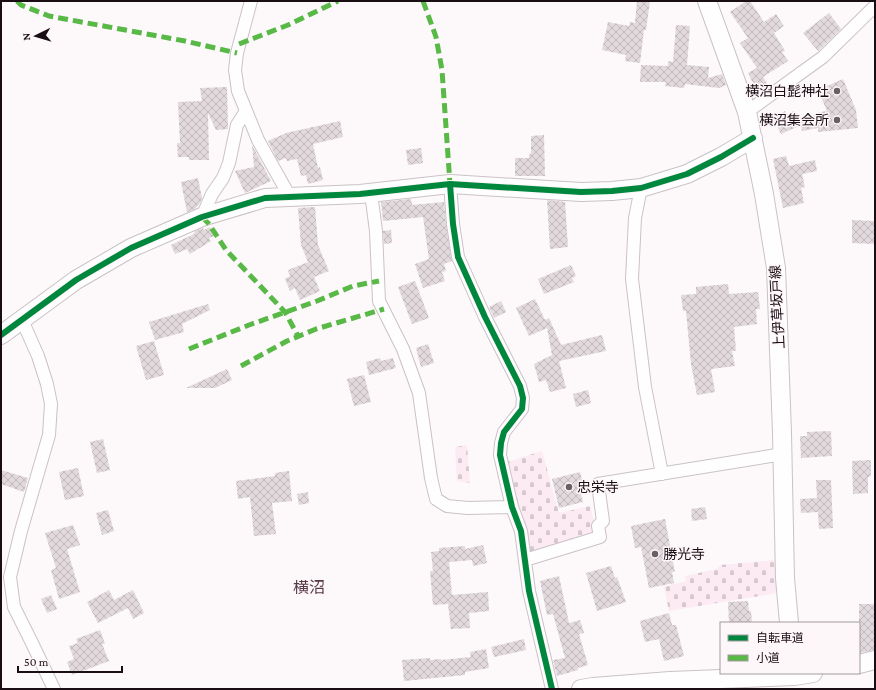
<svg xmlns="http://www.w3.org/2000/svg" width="876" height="690" font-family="'Crimson Pro','Noto Sans JP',serif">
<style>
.cemetery{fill:url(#cemetery-stones)}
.building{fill:url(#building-cross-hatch)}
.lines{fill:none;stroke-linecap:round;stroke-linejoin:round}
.street-casing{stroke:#cac2c6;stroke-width:14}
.secondary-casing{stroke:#cac2c6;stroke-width:20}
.street{stroke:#fffefe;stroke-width:12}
.secondary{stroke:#fffefe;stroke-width:18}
.quiet{stroke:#58b947;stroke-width:5;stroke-dasharray:10 5;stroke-linecap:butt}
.cycleway-casing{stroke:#fef7fa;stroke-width:8}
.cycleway{stroke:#00873e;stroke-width:6}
.poi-dot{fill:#696064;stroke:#fef7fa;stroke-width:1.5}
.labels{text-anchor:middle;stroke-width:3;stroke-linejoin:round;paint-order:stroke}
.poi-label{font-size:14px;fill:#1a0e14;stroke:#fef7fa;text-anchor:end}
.street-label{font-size:14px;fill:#1a0e14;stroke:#fef7fa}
.quarter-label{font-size:16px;fill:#563a48;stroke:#fef7fa}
</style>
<defs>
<pattern id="cemetery-stones" width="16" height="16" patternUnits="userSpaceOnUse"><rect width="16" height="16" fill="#fcebf2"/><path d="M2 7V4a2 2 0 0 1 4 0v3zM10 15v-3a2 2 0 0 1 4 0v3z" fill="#d7c8cf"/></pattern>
<pattern id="building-cross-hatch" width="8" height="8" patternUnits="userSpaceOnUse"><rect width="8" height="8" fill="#e2d9dd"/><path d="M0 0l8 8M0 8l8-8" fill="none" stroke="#c1b9bd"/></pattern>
</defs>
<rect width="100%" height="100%" fill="#fdf8fa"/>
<path class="cemetery" d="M467 445 470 483 457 481 455 447Z
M542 451 559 513 590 506 597 533 533 554 529 551 512 488 514 487 507 462Z
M775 560 776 561 777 593 669 611 664 587 686 581 685 576 717 569 720 565Z"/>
<path class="building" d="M637 1H650L646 30H644L640 63 625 61 626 55 602 50 608 22 629 26 630 22 635 23Z
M746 1H750L764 22 776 14 784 26 774 33 785 51 782 52 788 61 763 77 768 85 757 91 748 73 757 68 740 43 748 38 730 12Z
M829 13 841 29 818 51 803 33Z
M676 25 690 26 687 65 709 67 708 78 722 74 726 85 719 88 685 84 684 88 665 86 666 82H640L641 65 668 66V61L673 62Z
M843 79 856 110 858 128 818 132V128L802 131 801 125 781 134 773 118 785 111 787 115 794 111 801 124 800 117 816 115V113L827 111 818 90Z
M227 87 228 129 216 130 208 113 209 160H189V157H178L177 143H180L178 102 202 101 200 88Z
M340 121 343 137 313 144 318 168 320 167 323 180 308 184 306 175 301 176 297 159 287 161 286 158 278 161 268 141 286 133Z
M544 135 545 176H515V158H529V154H531V136Z
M252 145 271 181 245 193 235 171 254 167Z
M421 148 423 163 408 165 406 150Z
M786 156 789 166 815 160 817 171 802 174 805 187 801 188 804 203 783 208 773 159Z
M198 178 202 198 200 203 195 209 187 212 181 182Z
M411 199 412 205 444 202 446 225 452 261 444 264 446 271 442 272 445 281 423 288 415 264 429 259 423 217 383 221 381 202Z
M547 200 565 202 568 247 550 249Z
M315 207 318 245 329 271 314 277 320 291 300 300 295 288 290 291 285 279 290 276 288 270 308 262 301 245 298 208Z
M852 220 875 221V244L852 243Z
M210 227 214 236 209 238 211 241 190 254 187 249 175 254 171 245 194 234 195 231 203 228 204 230Z
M391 230 392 243 384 244 383 231Z
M571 265 576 276 572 278 574 282 544 294 538 279Z
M415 281 429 318 412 324 398 287Z
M728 284 729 294 758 292 760 309H756L757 324 734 327 736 351H732L735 366 711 369 715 392 697 395 691 364 686 311H683L681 295 696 294V287Z
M535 299 545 320 549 318 561 345 602 335 606 351 559 361 566 388 550 392 546 380 539 382 534 364 552 355 547 328 529 336 516 308Z
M501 301 506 312 494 318 489 307Z
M208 304 210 310 182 324 184 332 155 340 149 322Z
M154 341 164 375 146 380 136 346Z
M428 344 434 363 421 367 416 348Z
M380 358 381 361 393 358 396 368 369 375 366 362Z
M227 369 232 380 215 388H186Z
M364 375 371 402 354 406 347 379Z
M588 390 591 403 576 407 573 394Z
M831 431 832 456 801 458 800 436H807V432Z
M103 439 110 470 97 473 90 442Z
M871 460V476L868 477V493L853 494 852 461Z
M78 468 84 496 65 500 59 472Z
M1 470 28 478 24 492 1 484Z
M289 471 292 501 272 503 276 534 254 536 250 497 238 499 236 481 275 476V473Z
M580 472 585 493 581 494 583 502 559 508 552 479Z
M816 480H831L833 528 819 529 818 512 801 513 800 499 817 498Z
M308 492 309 503 299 505 297 494Z
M705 507 707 519 692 521 691 509Z
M108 510 114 531 102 535 96 513Z
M665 519 675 572H672L674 583 649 588 641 547 635 548 631 526Z
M73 525 80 545 67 549 80 592 59 599 51 570 56 568 45 533Z
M483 545 487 563 473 566 472 560 449 562 452 595 488 592 489 611 469 613 470 628 451 629 448 604 433 605 430 571H433L431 552 439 551V548L465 546V549Z
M611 566 615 578 617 577 626 602 597 611 586 573Z
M559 576 569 623 580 620 584 633 579 634 588 665 578 668V670L557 676 553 660 565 658 553 614 547 615 540 581Z
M109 590 114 600 133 590 144 613 133 619 128 608 98 623 87 602Z
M51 595 57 609 47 613 41 599Z
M748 601 749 611H751L752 623H729L728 602Z
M859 604H875V650L859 653Z
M669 613 672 625H676L684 656 664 661 659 639 645 642 640 621Z
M100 630 105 644H102L109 661 72 675 67 662 74 659 69 646 78 643 76 639Z
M524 639 526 650 494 657 491 647Z
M486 649 489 668 465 672V675L404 681 402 660 430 658V660L441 659V660L471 657 470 652Z"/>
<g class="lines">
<defs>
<path id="street" d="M251 1 237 53 235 70 238 91 258 140 290 197
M747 112 823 57 875 6
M450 184 453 224 458 257 485 317 520 386 523 398 522 409 504 432 501 443 500 455 512 507 521 531 529 591 552 689
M641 188 635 218 632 279 645 387 662 474
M371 193 376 231 379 301 403 349 419 393 431 478 436 499 447 506 468 508 512 507
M202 217 212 194 223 178 229 163 237 125 246 111
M22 320 38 356 47 384 51 404 49 435 21 531 10 577 14 607 32 643 54 689
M525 560 600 537 598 526 603 521 598 484 783 454"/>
<path id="secondary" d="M707 1 747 112 764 194 776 268 782 433 785 578 789 623
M1 335 76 280 131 248 202 217 265 198 360 194 450 184 581 192 612 191 641 188 687 174 721 157 753 138
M859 664 875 660
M581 689 593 687 670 681 795 676 813 673"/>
</defs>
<use href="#street" class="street-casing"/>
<use href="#secondary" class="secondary-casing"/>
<use href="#street" class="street"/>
<use href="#secondary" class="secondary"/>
<path class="quiet" d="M17 1 21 5 49 16 185 41 237 53
M423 1 436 37 442 70 450 184
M239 44 288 25 338 1
M202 217 209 224 226 250 285 312 298 336
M189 349 249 325 317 301 353 286 379 281
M241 366 287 341 316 329 384 309"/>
<defs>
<path id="cycleway" d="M450 184 453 224 458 257 485 317 520 386 523 398 522 409 504 432 501 443 500 455 512 507 521 531 529 591 552 689
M1 335 76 280 131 248 202 217 265 198 360 194 450 184 581 192 612 191 641 188 687 174 721 157 753 138"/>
</defs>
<use href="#cycleway" class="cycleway-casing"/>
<use href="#cycleway" class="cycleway"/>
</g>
<g class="poi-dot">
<circle cx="837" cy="91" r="4"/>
<circle cx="837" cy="120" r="4"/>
<circle cx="569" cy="487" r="4"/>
<circle cx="655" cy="554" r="4"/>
</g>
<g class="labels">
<g class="poi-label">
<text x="829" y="96">横沼白髭神社</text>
<text x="829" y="125">横沼集会所</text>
<text x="577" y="492" text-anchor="start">忠栄寺</text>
<text x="663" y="559" text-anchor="start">勝光寺</text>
</g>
<g class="street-label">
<text transform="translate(777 307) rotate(-93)" y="5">上伊草坂戸線</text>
</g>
<g class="quarter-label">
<text x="309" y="593">横沼</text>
</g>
</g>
<rect width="876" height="690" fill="none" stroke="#1a0e14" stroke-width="4"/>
<rect x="720" y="622" width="140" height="52" fill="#fef7fa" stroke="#a39a9e"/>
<rect x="728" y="635" width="20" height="6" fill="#00873e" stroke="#a39a9e"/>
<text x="756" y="642" font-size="12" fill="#1a0e14">自転車道</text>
<rect x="728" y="655" width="20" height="6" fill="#58b947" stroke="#a39a9e"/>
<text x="756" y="662" font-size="12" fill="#1a0e14">小道</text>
<g transform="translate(36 36) rotate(265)" stroke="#fef7fa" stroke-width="3" paint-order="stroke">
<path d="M0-3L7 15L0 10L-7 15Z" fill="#1a0e14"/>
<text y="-6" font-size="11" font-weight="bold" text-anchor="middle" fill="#1a0e14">N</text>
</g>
<path d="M18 666v6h104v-6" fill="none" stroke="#1a0e14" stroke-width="2"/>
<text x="24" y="666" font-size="12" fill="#1a0e14" stroke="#fef7fa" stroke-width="3" paint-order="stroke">50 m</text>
</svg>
